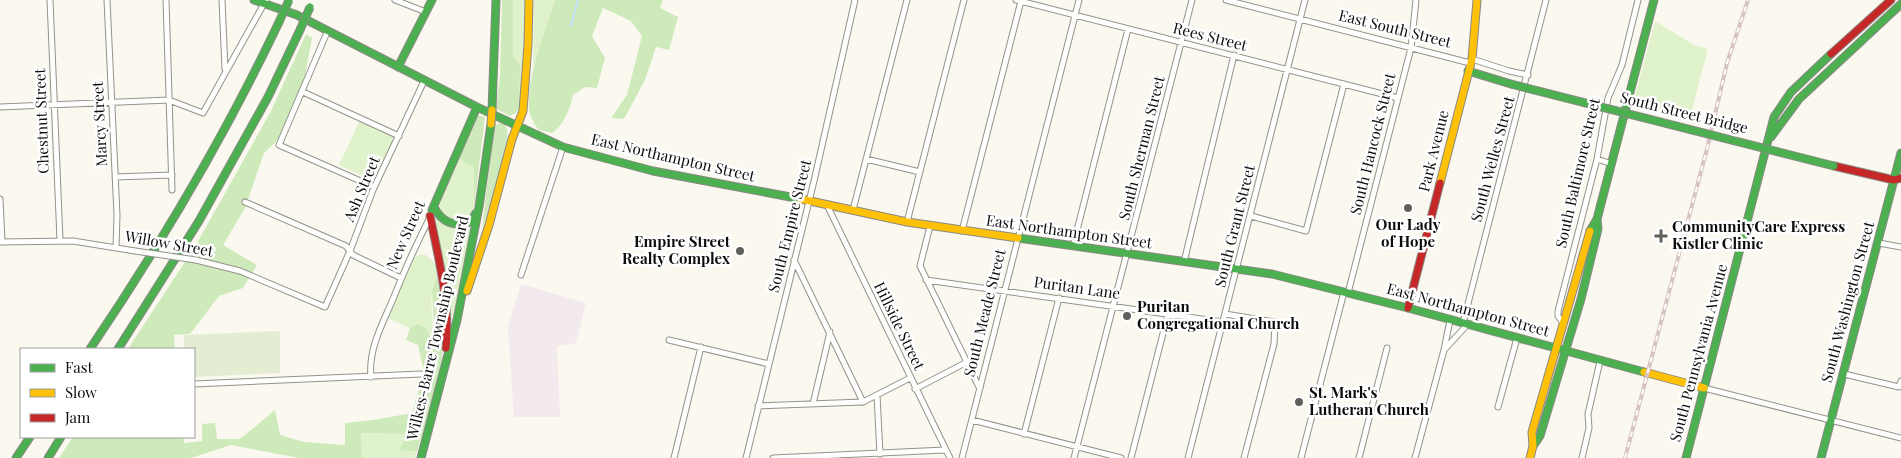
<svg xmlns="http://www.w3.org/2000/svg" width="1901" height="458" font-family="'Playfair Display',serif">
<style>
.industrial{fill:#f2eaed}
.green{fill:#e0f2cc}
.forest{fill:#cfeaba}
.cemetery{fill:#e4ecd2}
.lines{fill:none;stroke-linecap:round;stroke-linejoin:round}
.stream{stroke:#c1e1f8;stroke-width:2}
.street-casing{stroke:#93928e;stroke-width:7}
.fast-casing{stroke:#8a8985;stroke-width:9}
.slow-casing{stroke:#8a8985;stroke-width:9}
.jam-casing{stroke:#8a8985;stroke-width:9}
.street{stroke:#fefefd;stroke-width:5}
.fast{stroke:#4caf50;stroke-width:7}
.slow{stroke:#ffc107;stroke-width:7}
.jam{stroke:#c62828;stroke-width:7}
.rail-casing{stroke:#d8c3c2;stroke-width:4}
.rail{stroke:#fff;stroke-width:2;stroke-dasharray:5.5;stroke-linecap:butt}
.street-bridge-casing{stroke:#93928e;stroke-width:7;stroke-linecap:butt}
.fast-bridge-casing{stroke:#8a8985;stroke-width:9;stroke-linecap:butt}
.slow-bridge-casing{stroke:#8a8985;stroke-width:9;stroke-linecap:butt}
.street-bridge{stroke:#fefefd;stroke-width:5}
.fast-bridge{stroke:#4caf50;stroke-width:7}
.slow-bridge{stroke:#ffc107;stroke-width:7}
.poi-dot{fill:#5f5f5b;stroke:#fff;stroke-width:2}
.labels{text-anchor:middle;stroke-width:5;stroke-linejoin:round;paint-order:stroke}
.street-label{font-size:15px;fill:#0c0c0c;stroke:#fff}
.poi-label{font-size:15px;font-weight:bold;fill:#0c0c0c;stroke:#fff;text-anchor:start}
</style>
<rect width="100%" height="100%" fill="#faf8ef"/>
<path class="industrial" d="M521 284 586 303 576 343 557 346 560 417H514L508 327Z"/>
<path class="green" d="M513 0H524L525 3 524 34 519 107 513 57Z
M534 0H555L533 68Z
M1655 21 1694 45 1708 49 1689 121 1632 107Z
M360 120 395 137 374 181 339 165Z
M458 158 474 168C474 184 480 211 465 221L450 220 441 213 439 203Z
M435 218C450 225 453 230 471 227L449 334Z
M422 254C428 255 434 261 436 267 439 276 433 281 432 290 430 308 434 332 435 350L417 324 410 328 387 318 413 258Z
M361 433 406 434 401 450 417 452 415 458H362Z"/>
<path class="forest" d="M502 0H513V57L520 65 519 107 517 112 510 116 496 109 500 75Z
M555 0H663L660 8 678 17 669 50 656 47 645 80 624 119 611 118 627 95 642 36 631 21 603 8 592 36 605 58 597 88 585 87 573 95C570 110 564 123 553 133L539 130C534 124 530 117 529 109 527 75 545 32 555 0Z
M306 34 312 38 304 81 278 140 264 153 245 208 223 245 257 265 243 288 219 296 190 334 174 335 175 349H128L196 245 271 111Z
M478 115 485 117 474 208V168L458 158Z
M501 122 506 124C513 149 490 205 482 230L494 126Z
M437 275C441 299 445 324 443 348 440 383 427 418 417 452L400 450 406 434 361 433 362 458H299L231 445 191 458H59L73 437H183L184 443 202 441V424L215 423 217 439H240L275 410 280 435 304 442 345 445V423L374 420 412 413 424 372 418 345 406 340 410 328 417 324 426 328 435 348 432 289Z"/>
<path class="cemetery" d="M280 331V373L194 377V349H184V335Z"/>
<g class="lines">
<path class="stream" d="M571 26 578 0"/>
<defs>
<path id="street" d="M50 0 60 240
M107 0 117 215 116 247
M166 0 172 190
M222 0 225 69
M395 0 426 12
M1016 0 1398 98
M1226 0 1470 63
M328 30 279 145 374 187
M1472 59 1509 71 1528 75
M303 92 399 136
M0 107 169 100 203 113 266 0
M866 159 920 172
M1597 159 1612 164
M115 177 172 175
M0 199 2 242
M245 202 346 246 353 255 401 278
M827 205 950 458
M853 210 907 0
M1251 216 1306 231 1344 84
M907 222 964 0
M930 226 920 266 979 387
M962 231 1021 1
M0 242 73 241 135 251
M1879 243 1901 247
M1073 246 1128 29
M196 260 240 271 325 307 350 251 373 190 424 81
M794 260 863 402
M1184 262 1234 55
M521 275 563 147
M926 280 1223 322
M1348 293 1411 48 1416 0
M1225 314 1275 322 1274 344 1244 458
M1463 323 1546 0
M1563 323 1558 316V311L1597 159 1608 98 1622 65 1638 0
M669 340 769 364
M1444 350 1467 325
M1844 374 1899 387 1901 381
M371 377C368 349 383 323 393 299 404 271 417 243 430 217
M194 384 421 374
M1704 388 1901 438
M915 389 967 362
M877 395 880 454
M813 404 830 332
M758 406 863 402 910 378
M1498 407 1517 338
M972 420 1121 458
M1024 434 1059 298
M674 458 701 347
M746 458 814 181 855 0
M773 458 945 450
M962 458 1079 0
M1074 458 1192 0
M1131 458 1168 314
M1188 458 1305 0
M1301 458 1344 292
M1359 458 1387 348
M1415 458 1444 350 1450 320
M1582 458 1589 428 1588 414 1600 361"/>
<path id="fast" d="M254 0 297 15 477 107 563 147 653 171 801 199
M398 67 432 0
M1468 71 1511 84
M492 110 496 0
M1771 137 1799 99 1901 4
M434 207C442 223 454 227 471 222L476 213
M432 210 477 107
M1590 231 1597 219 1654 0
M1018 238 1272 274 1408 308 1644 372
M90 349C161 244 225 136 279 22
M118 349 199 221 268 97 300 30
M1533 446 1540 436 1581 299 1598 229 1597 219
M16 458 30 437
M48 458 61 437
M421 458 457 320 479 207 491 124
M1686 458 1774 117 1791 92 1831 54
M1821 458 1901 153"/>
<path id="slow" d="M1440 183 1472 59 1477 0
M801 199 907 222 1018 238
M467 291 489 225 512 139 523 111 528 44 529 0
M1644 372 1704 388
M1530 458 1533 446 1532 432 1590 231"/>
<path id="jam" d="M1831 54 1891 0
M1834 166 1894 180 1901 178
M430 216C439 260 450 303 446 348
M1408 308 1440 183"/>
</defs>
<use href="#street" class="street-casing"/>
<use href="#fast" class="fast-casing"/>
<use href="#slow" class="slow-casing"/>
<use href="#jam" class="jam-casing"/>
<use href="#street" class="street"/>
<use href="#fast" class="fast"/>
<use href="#slow" class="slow"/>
<use href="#jam" class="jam"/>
<defs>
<path id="rail" d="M1625 458 1708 145 1727 63 1748 0"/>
</defs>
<use href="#rail" class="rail-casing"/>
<use href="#rail" class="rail"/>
<defs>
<path id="street-bridge" d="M135 251 196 260"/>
<path id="fast-bridge" d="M279 22 289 0
M300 30 310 7
M1511 84 1834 166"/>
<path id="slow-bridge" d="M491 124 492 110"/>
</defs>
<use href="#street-bridge" class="street-bridge-casing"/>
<use href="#fast-bridge" class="fast-bridge-casing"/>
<use href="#slow-bridge" class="slow-bridge-casing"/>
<use href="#street-bridge" class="street-bridge"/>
<use href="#fast-bridge" class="fast-bridge"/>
<use href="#slow-bridge" class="slow-bridge"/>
</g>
<g class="poi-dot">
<circle cx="1408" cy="208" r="5"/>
<path d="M1658.5 228.5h5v5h5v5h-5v5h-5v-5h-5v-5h5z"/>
<circle cx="740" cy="251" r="5"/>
<circle cx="1127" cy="316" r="5"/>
<circle cx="1299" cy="402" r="5"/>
</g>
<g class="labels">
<g class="street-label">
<text transform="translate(1395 29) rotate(14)" y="5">East South Street</text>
<text transform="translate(1210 37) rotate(14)" y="5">Rees Street</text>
<text transform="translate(1684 113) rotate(14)" y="5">South Street Bridge</text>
<text transform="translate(42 121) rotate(-92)" y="5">Chestnut Street</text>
<text transform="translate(100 124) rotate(-93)" y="5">Marcy Street</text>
<text transform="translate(1373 144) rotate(-76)" y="5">South Hancock Street</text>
<text transform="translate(1142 148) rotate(-76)" y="5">South Sherman Street</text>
<text transform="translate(1434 151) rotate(-76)" y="5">Park Avenue</text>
<text transform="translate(673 158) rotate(13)" y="5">East Northampton Street</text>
<text transform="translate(1493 159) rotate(-75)" y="5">South Welles Street</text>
<text transform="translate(1578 173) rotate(-77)" y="5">South Baltimore Street</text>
<text transform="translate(362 189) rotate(-67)" y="5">Ash Street</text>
<text transform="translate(790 226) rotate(-76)" y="5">South Empire Street</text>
<text transform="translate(1235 226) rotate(-76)" y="5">South Grant Street</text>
<text transform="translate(1069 232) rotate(8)" y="5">East Northampton Street</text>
<text transform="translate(406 235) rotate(-66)" y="5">New Street</text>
<text transform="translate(169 244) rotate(10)" y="5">Willow Street</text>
<text transform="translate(1077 288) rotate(8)" y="5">Puritan Lane</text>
<text transform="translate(1848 302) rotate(-75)" y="5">South Washington Street</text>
<text transform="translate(1468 310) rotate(15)" y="5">East Northampton Street</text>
<text transform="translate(985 313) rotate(-76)" y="5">South Meade Street</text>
<text transform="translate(899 326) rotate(64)" y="5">Hillside Street</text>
<text transform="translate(438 328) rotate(-77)" y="5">Wilkes-Barre Township Boulevard</text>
<text transform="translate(1699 353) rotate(-75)" y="5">South Pennsylvania Avenue</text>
</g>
<g class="poi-label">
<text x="1408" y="230" text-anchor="middle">Our Lady<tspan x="1408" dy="17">of Hope</tspan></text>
<text x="1672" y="232">CommunityCare Express<tspan x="1672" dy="17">Kistler Clinic</tspan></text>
<text x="730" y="247" text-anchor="end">Empire Street<tspan x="730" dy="17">Realty Complex</tspan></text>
<text x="1137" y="312">Puritan<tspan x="1137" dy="17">Congregational Church</tspan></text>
<text x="1309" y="398">St. Mark's<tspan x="1309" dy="17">Lutheran Church</tspan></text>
</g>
</g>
<rect x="20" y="348" width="175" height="90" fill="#ffffff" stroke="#9e9e9e"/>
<rect x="30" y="364" width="25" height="8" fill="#4caf50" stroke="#9e9e9e"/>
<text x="65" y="373" font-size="15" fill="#0c0c0c">Fast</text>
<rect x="30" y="389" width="25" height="8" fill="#ffc107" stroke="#9e9e9e"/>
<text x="65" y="398" font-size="15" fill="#0c0c0c">Slow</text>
<rect x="30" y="414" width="25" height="8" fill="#c62828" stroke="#9e9e9e"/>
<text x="65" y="423" font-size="15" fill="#0c0c0c">Jam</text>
</svg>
